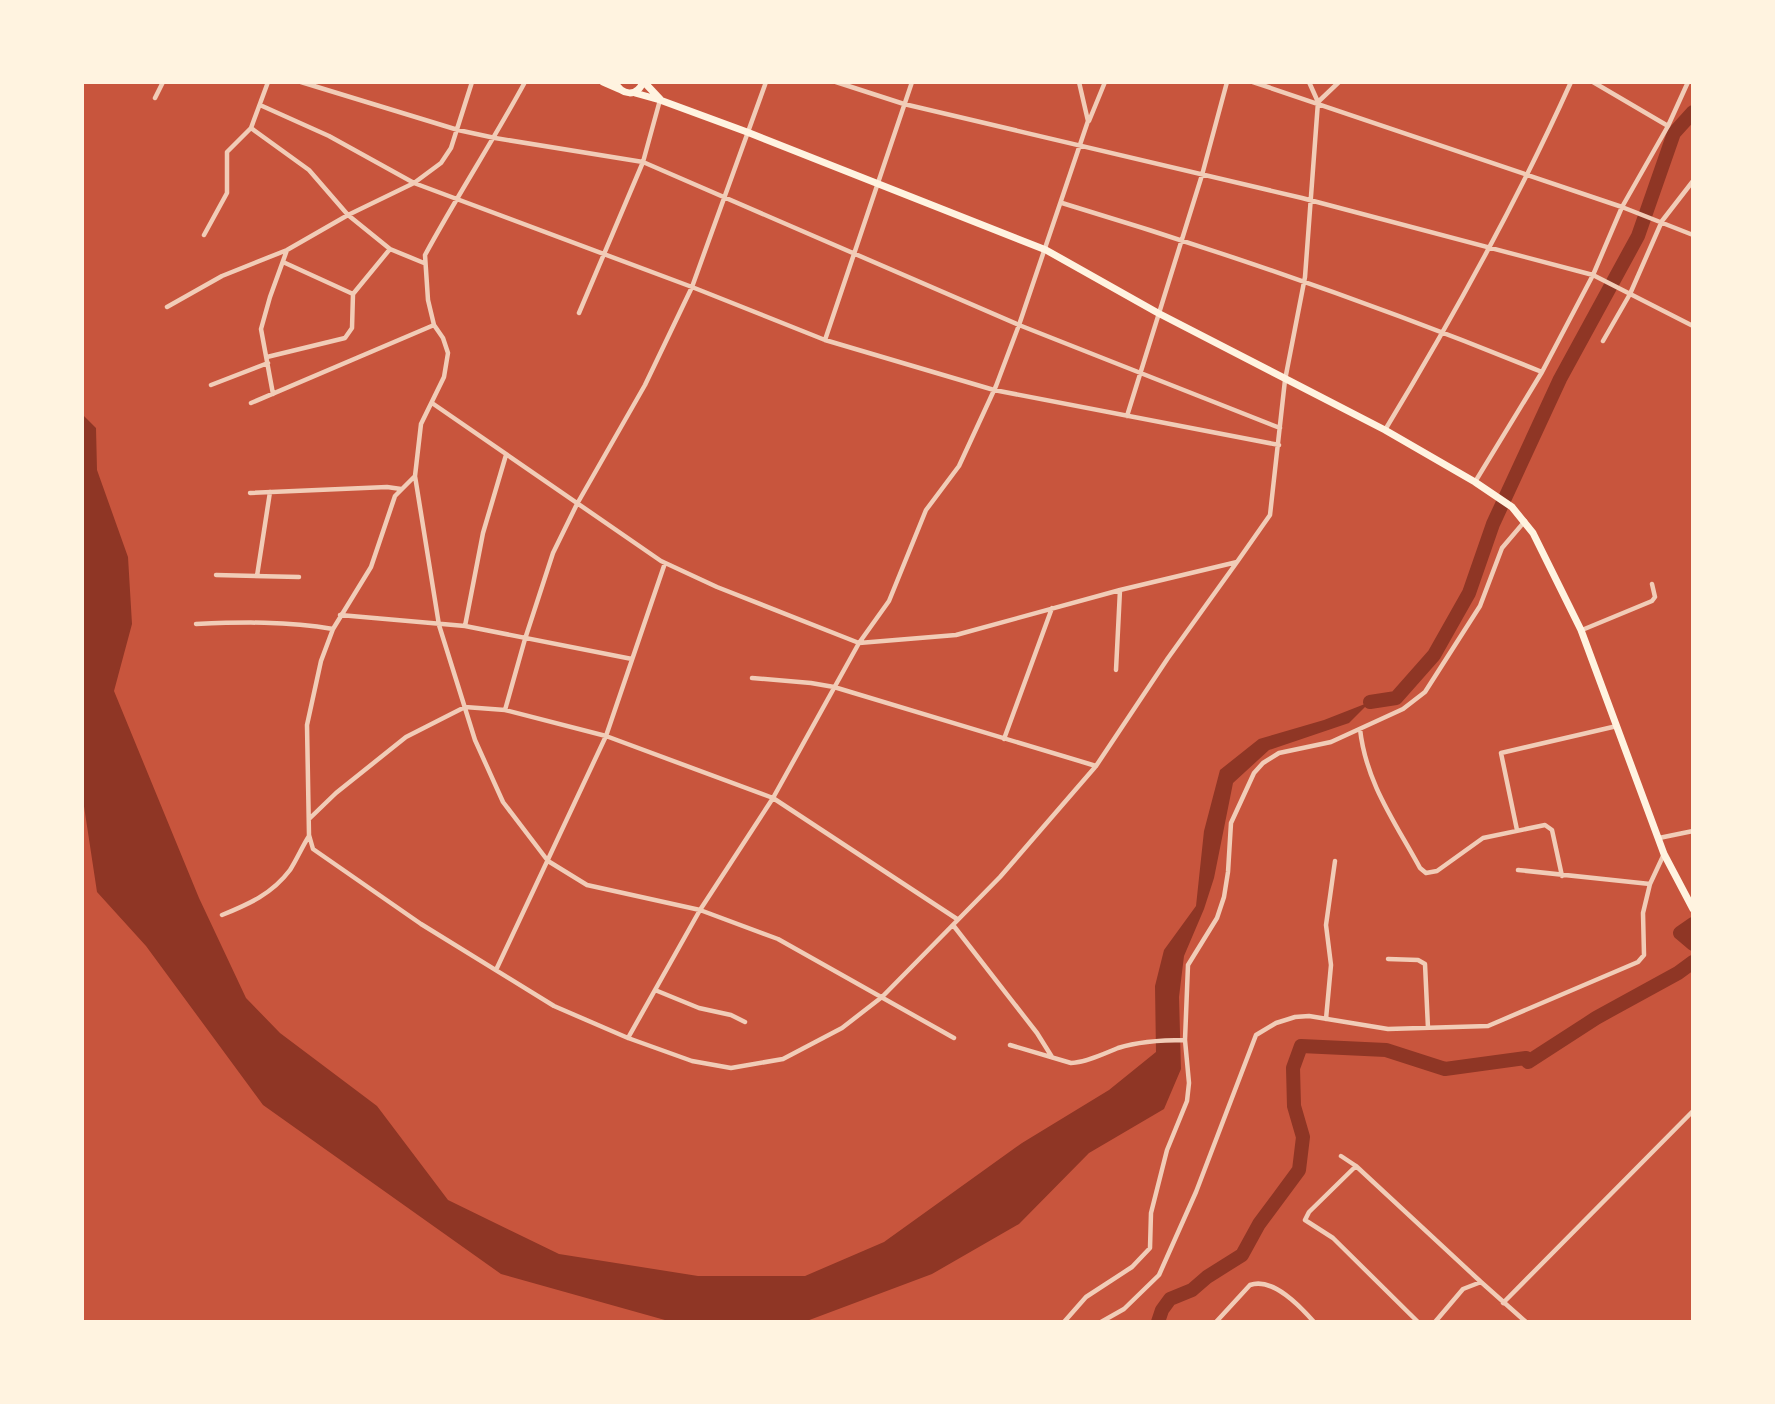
<svg xmlns="http://www.w3.org/2000/svg" width="1775" height="1404" font-family="Overpass,sans-serif">
<style>
.water{fill:#8f3625}
.lines{fill:none;stroke-linecap:round;stroke-linejoin:round}
.river{stroke:#8f3625;stroke-width:14}
.minor{stroke:#f1ccb7;stroke-width:4.5}
.primary{stroke:#fff3e0;stroke-width:7}
.trunk{stroke:#fff3e0;stroke-width:7}
</style>
<rect width="100%" height="100%" fill="#c8553d"/>
<path class="water" d="M82 414 96 428 97 470 128 557 132 624 114 691 199 898 246 998 280 1033 377 1106 448 1200 559 1254 698 1276H805L884 1242 1022 1143 1109 1090 1156 1052 1155 986 1164 950 1196 906 1204 831 1220 770 1259 739 1324 720 1370 702 1349 723 1269 750 1233 783 1214 878 1204 909 1184 956 1179 997 1181 1069 1164 1109 1089 1153 1019 1224 932 1274 804 1322H672L501 1274 263 1105 146 946 97 892 82 793Z"/>
<g class="lines">
<path class="river" d="M1370 702 1396 698 1434 655 1469 593 1493 524 1560 379 1638 236 1674 133 1693 112
M1693 924 1680 933 1693 944
M1158 1322 1162 1310 1170 1299 1192 1290 1207 1277 1242 1255 1259 1224 1299 1170 1303 1137 1294 1106 1293 1068 1301 1046 1386 1050 1445 1069 1526 1058 1528 1062 1596 1018 1678 973 1693 962"/>
<path class="minor" d="M301 82 458 130 495 138 643 162 1019 325 1280 428
M525 82C493 141 457 196 425 255L428 300 434 325 443 338 448 353 444 377 421 424 415 476 439 625 475 740 503 802 548 861 587 885 700 910 778 939 954 1038
M836 82 904 104 1302 198 1593 275 1693 326
M1253 82 1622 207 1693 235
M1593 82 1668 126
M155 98 163 82
M1318 102 1339 82
M260 105 329 136 414 183 692 287 825 340 994 390 1279 445
M1089 121 1105 82
M251 128 309 170 348 215 390 249 424 263
M1062 203C1225 252 1385 308 1542 372
M204 235 227 193V152L251 128 268 82
M283 262 353 294
M167 307 222 276 287 250 348 215 414 183 441 163 451 148 472 82
M579 313 643 162 660 100
M825 340 912 82
M1603 341 1630 294 1662 221 1693 181
M267 357 345 338 352 328 353 294 390 249
M211 385 268 363
M273 394 261 329 270 297 287 250
M251 403 434 325
M432 403 661 561 717 587 859 643 956 635 1120 590 1237 562 1270 515 1285 380 1305 277 1318 102 1309 82
M1127 416 1202 175 1227 82
M1385 430C1454 316 1516 204 1571 82
M415 476 395 496 371 567 333 629 321 661 307 725 309 835 313 849 421 924 554 1006 628 1038 692 1061 731 1068 783 1059 842 1028 882 997 1000 877 1096 766 1168 658 1237 562
M1475 482 1542 372 1593 275 1622 207 1668 126 1688 82
M250 493 387 487 401 489
M216 575 299 577
M257 576 270 492
M340 615 465 626 632 659
M196 624C242 622 287 621 333 629
M465 626 483 533 506 455
M1582 630 1652 601 1655 597 1652 584
M1116 670 1120 590
M752 678 811 683 834 687 1096 766
M505 710 525 639 553 553 577 504 645 385 692 287 766 82
M1360 729C1366 783 1395 822 1420 868L1426 873 1437 871 1483 838 1545 825 1552 830 1562 876
M1004 739 1052 608
M309 819 336 793 406 737 465 707 505 710 606 736 773 798 957 919
M1517 830 1501 753 1617 726
M1659 838 1693 831
M1518 870 1650 884
M222 915C249 904 272 894 290 870 297 859 302 847 309 836
M953 925 1037 1033 1052 1057
M1388 959 1418 960 1425 964 1428 1028
M496 970 606 736 665 563
M655 990 699 1008 731 1015 745 1022
M1326 1019 1331 965 1326 925 1335 861
M628 1038 700 910 773 798 859 643 889 601 926 510 959 466 996 386 1019 325 1088 121 1079 82
M1010 1045 1071 1063C1087 1062 1103 1054 1118 1048 1140 1041 1162 1040 1185 1040
M1341 1156 1356 1166 1481 1282
M1356 1166 1309 1212 1305 1220 1333 1238 1418 1322
M1503 1303 1693 1111
M1064 1322 1086 1297 1132 1267 1150 1248 1151 1213 1167 1150 1187 1101 1189 1083 1185 1040 1188 965 1217 918 1224 897 1228 872 1231 823 1254 773 1263 763 1279 753 1331 742 1403 709 1425 692 1480 606 1502 548 1525 521
M1101 1322 1124 1309 1159 1275 1196 1192 1256 1035 1276 1023 1295 1017 1309 1016 1388 1029 1488 1026 1638 962 1644 955 1643 913 1650 884 1664 854
M1216 1322 1250 1285C1273 1277 1300 1306 1314 1322
M1435 1322 1463 1289 1481 1282 1526 1322"/>
<path class="primary" d="M603 82 619 89"/>
<path class="trunk" d="M615 82C622 96 637 97 643 82
M644 82 660 99
M635 93 660 100 747 132 1046 250 1158 313 1385 430 1475 482 1512 507 1533 533 1581 630 1664 854 1693 909"/>
</g>
<rect width="1775" height="1404" fill="none" stroke="#fff3e0" stroke-width="168"/>
</svg>
